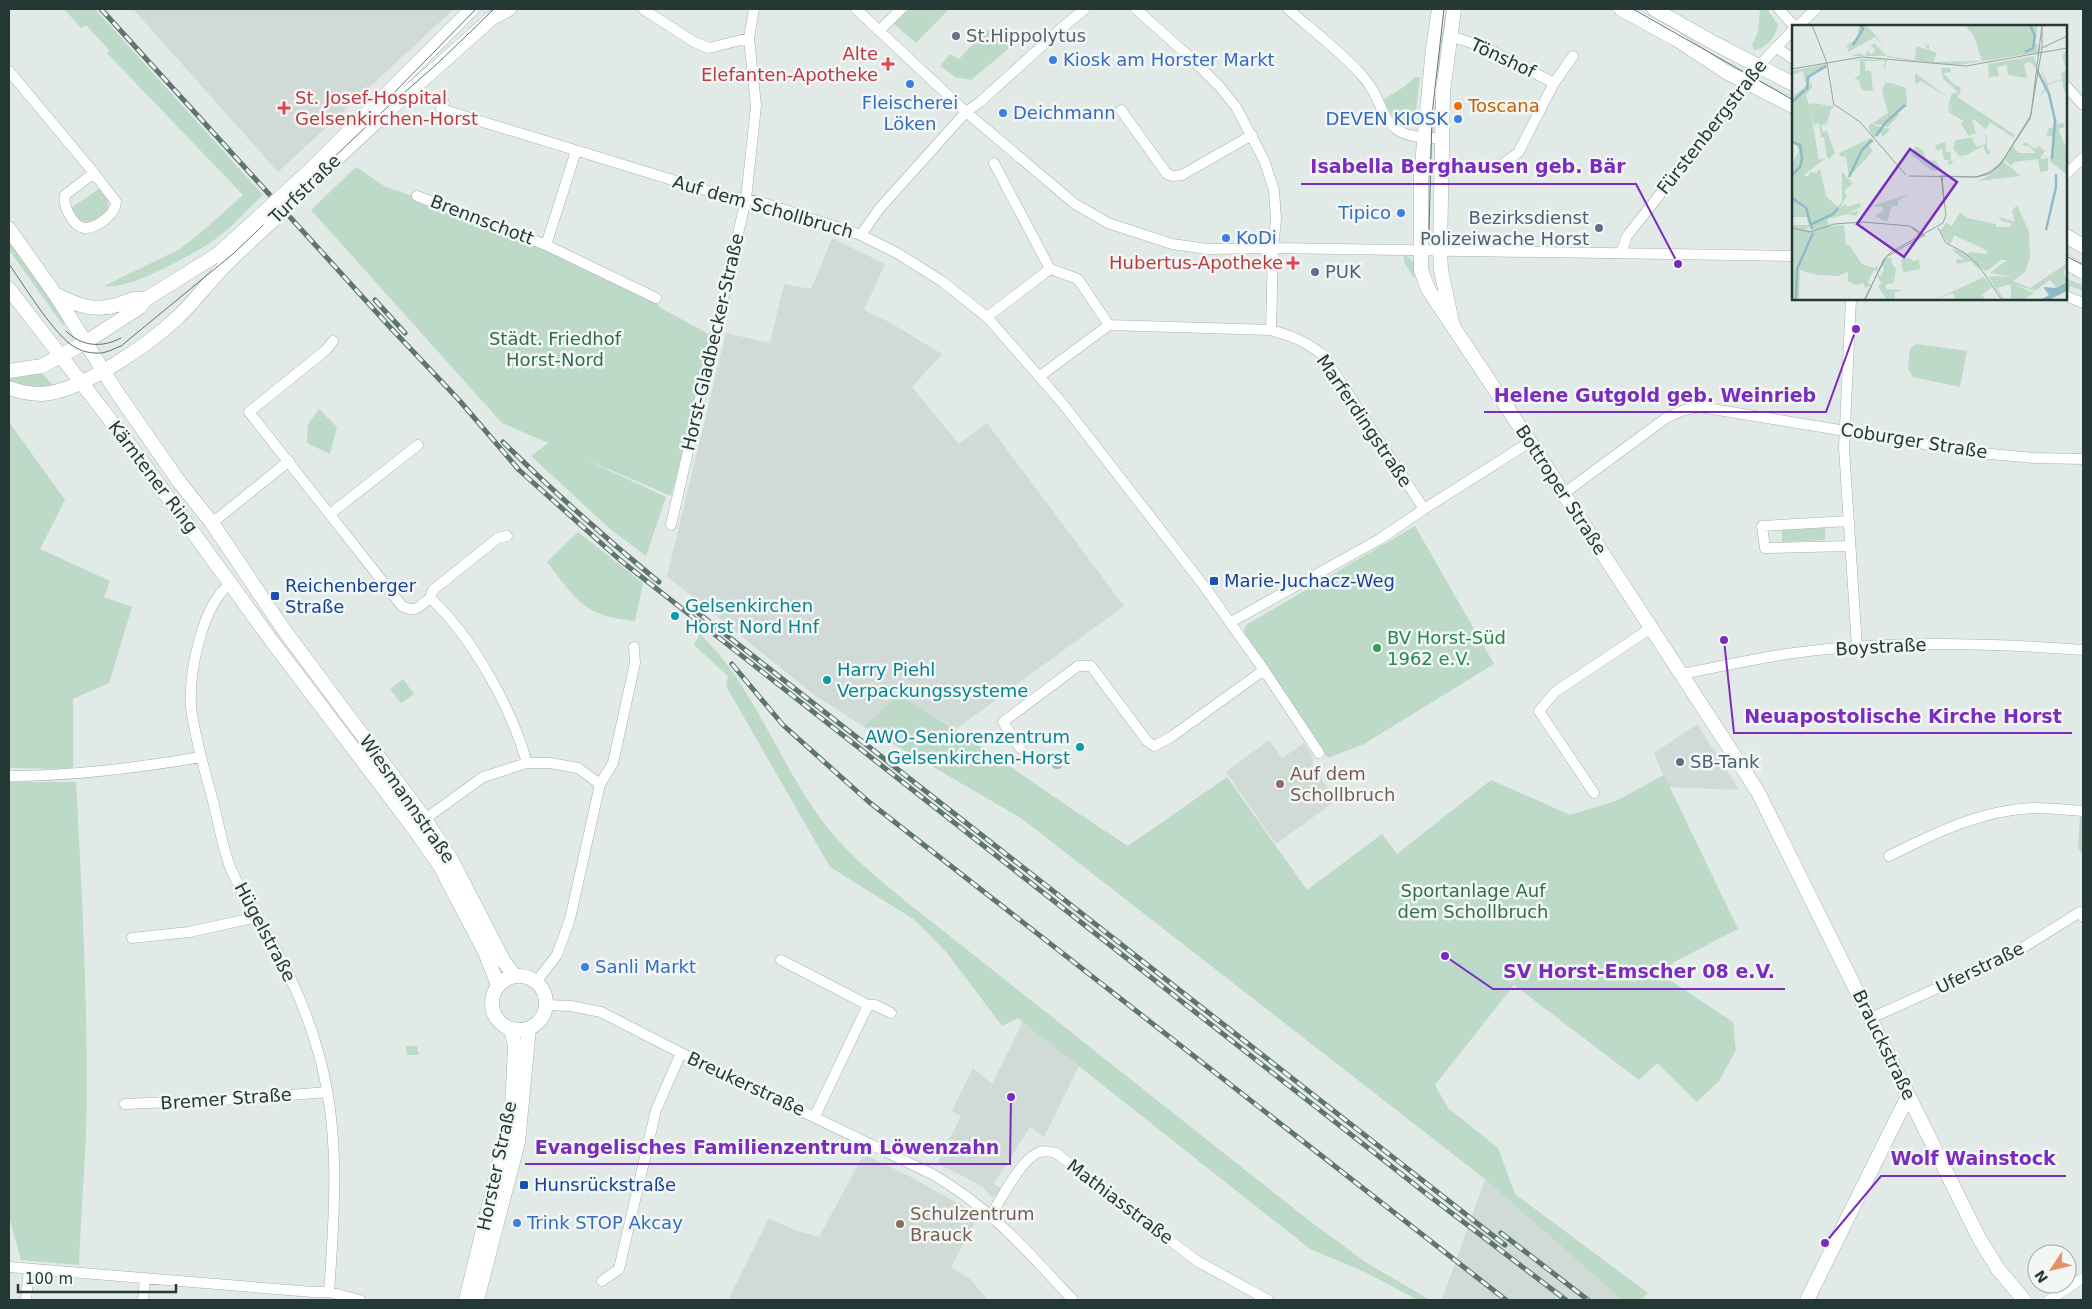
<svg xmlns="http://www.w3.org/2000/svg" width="2092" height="1309" font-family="'DejaVu Sans',sans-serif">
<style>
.built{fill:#d0dad6}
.green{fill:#bdd9c7}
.water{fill:#90bac9}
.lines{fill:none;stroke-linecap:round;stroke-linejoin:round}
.street-casing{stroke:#a5b1ae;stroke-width:11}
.secondary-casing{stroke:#a2b5b0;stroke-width:15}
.street{stroke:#fff;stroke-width:10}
.secondary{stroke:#fff;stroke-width:14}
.tram{stroke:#5e7471;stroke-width:1}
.rail-casing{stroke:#5e7471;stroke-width:5}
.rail{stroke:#f2f7f5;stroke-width:3;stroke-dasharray:9;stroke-linecap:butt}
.secondary-bridge-casing{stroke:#a2b5b0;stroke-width:15;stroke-linecap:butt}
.secondary-bridge{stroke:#fff;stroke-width:14}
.worship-dot{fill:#6b7280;stroke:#f2f7f5;stroke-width:2}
.shop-dot{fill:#3f7fe0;stroke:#f2f7f5;stroke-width:2}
.health-dot{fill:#e0444e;stroke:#f2f7f5;stroke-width:2}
.food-dot{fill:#e8710a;stroke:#f2f7f5;stroke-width:2}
.service-dot{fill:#5c6f8a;stroke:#f2f7f5;stroke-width:2}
.transit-dot{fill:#1a4fb4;stroke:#f2f7f5;stroke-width:2}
.culture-dot{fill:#0f9aa8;stroke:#f2f7f5;stroke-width:2}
.leisure-dot{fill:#2e9e5b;stroke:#f2f7f5;stroke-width:2}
.education-dot{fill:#8d6e63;stroke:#f2f7f5;stroke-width:2}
.labels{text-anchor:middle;stroke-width:5;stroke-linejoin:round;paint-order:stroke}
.worship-label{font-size:18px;fill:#5b616d;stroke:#f2f7f5;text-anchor:start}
.health-label{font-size:18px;fill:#be3a42;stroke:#f2f7f5;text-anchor:end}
.street-label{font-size:18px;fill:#243936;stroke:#f2f7f5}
.shop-label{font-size:18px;fill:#366cbe;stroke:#f2f7f5;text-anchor:start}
.food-label{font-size:18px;fill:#c56008;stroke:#f2f7f5;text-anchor:start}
.service-label{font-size:18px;fill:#4e5e75;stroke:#f2f7f5;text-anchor:start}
.park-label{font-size:18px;fill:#336b4f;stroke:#f2f7f5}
.transit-label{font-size:18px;fill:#164399;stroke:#f2f7f5;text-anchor:start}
.culture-label{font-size:18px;fill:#0d838f;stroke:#f2f7f5;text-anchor:start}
.leisure-label{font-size:18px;fill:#27864d;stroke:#f2f7f5;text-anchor:start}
.education-label{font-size:18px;fill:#785e54;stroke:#f2f7f5;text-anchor:start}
.inset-river{fill:none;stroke:#90bac9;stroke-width:2.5}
.inset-road{fill:none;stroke:#96a3a0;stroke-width:1}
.view{fill:#7b2cbf;fill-opacity:0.15;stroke:#7b2cbf;stroke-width:2.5}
.inset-edge{fill:none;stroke:#243936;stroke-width:2.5}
.leader{fill:none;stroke:#7b2cbf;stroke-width:2}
.callout-dot{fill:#7b2cbf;stroke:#f2f7f5;stroke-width:2}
.callout-label{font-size:19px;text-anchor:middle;font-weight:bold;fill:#7b2cbf;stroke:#f2f7f5;stroke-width:5;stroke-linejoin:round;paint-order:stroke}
</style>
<rect width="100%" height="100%" fill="#e2eae7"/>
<path class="built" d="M133 9H454L278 172Z
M832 238 885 264 864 310 889 322 942 354 912 387 959 444 987 423 1124 606 956 729 898 694 864 727 813 694 667 576 726 333 770 343 784 284 811 289Z
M1697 724 1735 783 1739 790 1668 787 1654 753Z
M1269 740 1282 758 1304 743 1312 755 1314 769 1334 797V802L1276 844 1226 772Z
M1023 1021 1079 1066 1044 1137 1030 1127 994 1184 1002 1189 996 1196 992 1197 982 1186 937 1163 961 1116 952 1111 973 1068 992 1084Z
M864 1154 911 1177 973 1212 978 1217 951 1267 970 1279 988 1300H728L769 1218 794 1230 819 1237Z
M1485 1179 1622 1300H1442Z"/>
<path class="green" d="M64 9H95L263 195C247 210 232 227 214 240 194 254 128 291 104 286L180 249 205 229 243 195 107 53 109 50 86 25 81 28Z
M909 9H949L916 43 894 24Z
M1760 9H1767L1778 25C1776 36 1766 49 1754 50L1752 45 1758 32Z
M986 30 999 31 1013 45 971 80 955 77 940 66 950 54 959 59Z
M1415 77H1420L1415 119 1414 122 1407 125C1396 122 1387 110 1384 99L1404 87Z
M356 167 386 187 418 198 546 247 656 299 659 307 714 337 700 393 671 496 578 456 666 497 646 556 609 528 531 456 548 443 502 423 311 210Z
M100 188 109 199 107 212 93 222 80 221 71 208Z
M9 239 67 323 63 325 9 250Z
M1404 256H1407L1416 264 1419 277H1413L1404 262Z
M2066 278 2082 285 2083 291 2070 286 2068 291 2066 290Z
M1916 344 1967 351 1960 387 1913 377 1908 369 1910 349Z
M41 372 53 385 33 388 9 385V375Z
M319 409 337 427 330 454 307 443 308 424Z
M9 422 65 500 40 549 110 581 104 597 132 607 109 683 73 699V769L9 768Z
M1415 526 1494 664 1364 744 1328 758 1243 633 1246 625Z
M1825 528V540L1782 542V530Z
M578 532 643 583 635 621C584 616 577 601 547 562Z
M700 634C752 684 775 754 816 812 840 848 875 876 908 903L1311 1222 1367 1263 1430 1300H1418L1365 1272 1310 1249 1018 1018 1002 1026 947 953 915 920 830 867 726 686 728 676 694 645Z
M403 679 414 694 401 703 390 689Z
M898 694C977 741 1050 796 1128 846L1227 777 1307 890 1382 834 1397 854 1491 780 1570 815 1616 801 1664 775 1738 929 1674 962 1668 969 1671 981 1733 1022 1736 1050 1719 1081 1697 1102 1657 1063 1639 1080 1514 985 1435 1085 1448 1108 1498 1148 1515 1194 1648 1293 1642 1300H1622L1485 1179 1021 818 864 727Z
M9 782H76C82 887 87 993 87 1099 86 1154 81 1210 79 1265L21 1260 9 1216Z
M2080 817H2083V856L2078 848Z
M406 1046H417L419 1055H407Z"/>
<path class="water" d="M1051 763a6 6 0 1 1 12 0a6 6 0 1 1-12 0Z"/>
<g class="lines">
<defs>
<path id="street" d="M643 9 694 42 709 48 749 38
M856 9 966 112 1075 204 1108 223 1172 244 1208 249 1273 248 1793 256
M1136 9 1194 61 1220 87 1236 107 1264 160 1274 190 1276 219 1273 248 1271 330
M1288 9C1311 29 1336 48 1357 70 1393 105 1371 140 1442 138
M1779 9 1794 26
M1798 26 1816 9
M879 31 901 9
M1450 36 1484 47 1554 83
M1776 47 1793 59
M9 71 94 173 116 202C116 214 97 228 85 228 74 228 62 205 65 195L94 173
M2066 86 2083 105
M444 103 441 109 728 197 757 201 861 235 897 253 943 282 987 317 1063 404 1204 586 1264 670 1319 753
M1121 110 1167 174 1173 176 1182 175 1252 135
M994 163 1050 269 1078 279 1109 325
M1504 163 1518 153 1554 83 1573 56
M2066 174 2083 158
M417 196 546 245 656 298
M861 235 879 209 966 112 980 102 1064 26 1085 9
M546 245 576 151
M1621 253 1627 236 1737 97 1751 74 1793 30
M2066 296 2083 303
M1851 299 1844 448 1857 647
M987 317 1050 269
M333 341 326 350 249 412 402 606C416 613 419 607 430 598
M1040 376 1109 325 1271 330C1292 336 1305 341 1323 355L1424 509
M1563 494 1666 418 1684 410 1700 407 1980 453 2034 458 2083 459
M330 514 418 445
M1849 521 1762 526 1765 548 1850 546
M212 523 289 461
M671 525 746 199 756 106 749 38 754 9
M231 583C202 604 189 672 191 706 194 737 206 774 214 805 219 826 223 848 230 867 239 889 257 916 269 937 289 972 306 1009 317 1048 341 1127 335 1210 329 1292
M430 598C472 636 512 709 527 763
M430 598 433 590 498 538 507 536
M1231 622 1380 539 1424 509 1530 442
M1681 674C1719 667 1756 658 1794 653 1890 640 1987 643 2083 650
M1020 748 1003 722 1078 666H1091L1147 741 1154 746 1171 737 1264 670
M9 776C74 776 137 768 201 757
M1594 793 1539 711 1555 692 1651 628
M425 819 483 777 527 763H550L578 768 600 784
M1889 856C1935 833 1981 810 2034 808 2050 808 2067 810 2083 811
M132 938 189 932 258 917
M781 960 868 1005 815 1116
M536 982 557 955 570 919 600 784 613 763 635 663 634 647
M546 1005 571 1006 601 1012 681 1053 932 1174C991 1208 1027 1251 1073 1300
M868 1005H875L891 1013
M1871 1018 2011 955 2080 912 2083 917
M125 1104 242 1099 327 1092
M991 1215C1001 1199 1023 1156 1040 1152 1046 1150 1051 1152 1056 1153L1197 1261 1268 1300
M9 1267 313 1292H329L360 1300
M602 1281 619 1269 656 1110 681 1053
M26 1300 29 1269
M143 1300 145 1278
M2049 1300 2083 1278"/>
<path id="secondary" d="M1439 9 1433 48 1421 175V270L1428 289 1530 442 1758 792 1979 1238 1998 1269 2024 1300
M1621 9 1676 39 1726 72 1793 106
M1654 9 1716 44 1793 84
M307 173 472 9
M314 180 391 108 491 19 509 9
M9 229 55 294 118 394 180 483 212 523 284 630 425 819 451 859 504 962 515 976
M2066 236 2083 246
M2066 262 2083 272
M9 289 135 452 271 640 415 830 440 866 485 952 498 985
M57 295C76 305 95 312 117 305 129 301 132 297 146 299
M1452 322 1441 270 1440 251 1443 92 1454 9
M9 371 42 366 86 342 140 307 146 299 218 254 262 214
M9 388C20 392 31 394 42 394 81 392 149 344 177 318 192 304 204 288 218 273 234 255 253 239 270 223
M492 1003a27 27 0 1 1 54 0a27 27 0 1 1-54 0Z
M466 1300 512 1111 515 1045 511 1029
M477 1300 518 1142 529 1028
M1807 1300 1908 1096"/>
</defs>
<use href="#street" class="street-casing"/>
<use href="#secondary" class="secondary-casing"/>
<use href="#street" class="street"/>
<use href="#secondary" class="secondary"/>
<path class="tram" d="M1633 9 1793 100
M389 98 476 9
M1429 230 1432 115 1444 9
M2066 256 2083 265
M9 264C25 287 50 328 70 344 78 350 87 353 96 353 105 354 113 349 121 346L234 253 373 120 438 63 494 9
M66 331C82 347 102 348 121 338"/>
<defs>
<path id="rail" d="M101 9 388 325 459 400 519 470 620 560 1428 1195 1566 1300
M375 300 405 333
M503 442C553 491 605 538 659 582
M688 605 1505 1245
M732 664 783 725 869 802 1506 1300
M1501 1233 1588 1300"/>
</defs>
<use href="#rail" class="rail-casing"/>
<use href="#rail" class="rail"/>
<defs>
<path id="secondary-bridge" d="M262 214 307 173
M270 223 314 180"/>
</defs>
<use href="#secondary-bridge" class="secondary-bridge-casing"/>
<use href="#secondary-bridge" class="secondary-bridge"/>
</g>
<circle class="worship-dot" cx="956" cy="36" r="5"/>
<g class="shop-dot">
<circle cx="1053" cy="60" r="5"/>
<circle cx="910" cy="84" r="5"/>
<circle cx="1003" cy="113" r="5"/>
<circle cx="1458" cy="119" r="5"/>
<circle cx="1401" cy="213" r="5"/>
<circle cx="1226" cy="238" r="5"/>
<circle cx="585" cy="967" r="5"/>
<circle cx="517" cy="1223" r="5"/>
</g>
<g class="health-dot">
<path d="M885.5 56.5h5v5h5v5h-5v5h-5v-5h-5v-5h5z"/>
<path d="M281.5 100.5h5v5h5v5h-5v5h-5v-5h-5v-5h5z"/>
<path d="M1290.5 255.5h5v5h5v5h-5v5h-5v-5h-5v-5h5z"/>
</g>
<circle class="food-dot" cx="1458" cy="106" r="5"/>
<g class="service-dot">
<circle cx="1599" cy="228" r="5"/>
<circle cx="1315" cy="272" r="5"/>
<circle cx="1680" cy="762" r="5"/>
</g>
<g class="transit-dot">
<rect x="1209" y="576" width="10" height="10" rx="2.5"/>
<rect x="270" y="591" width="10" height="10" rx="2.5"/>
<rect x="519" y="1180" width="10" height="10" rx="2.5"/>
</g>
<g class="culture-dot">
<circle cx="675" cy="616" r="5"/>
<circle cx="827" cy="680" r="5"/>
<circle cx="1080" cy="747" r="5"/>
</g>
<circle class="leisure-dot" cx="1377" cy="648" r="5"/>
<g class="education-dot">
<circle cx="1280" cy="784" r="5"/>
<circle cx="900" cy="1224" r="5"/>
</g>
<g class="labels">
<g class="worship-label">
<text x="966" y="42">St.Hippolytus</text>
</g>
<g class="health-label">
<text x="878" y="60">Alte<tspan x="878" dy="21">Elefanten-Apotheke</tspan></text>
<text x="295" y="104" text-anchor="start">St. Josef-Hospital<tspan x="295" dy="21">Gelsenkirchen-Horst</tspan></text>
<text x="1283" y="269">Hubertus-Apotheke</text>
</g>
<g class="street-label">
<text transform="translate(1503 58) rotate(25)" y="6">Tönshof</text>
<text transform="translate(1712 127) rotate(-52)" y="6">Fürstenbergstraße</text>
<text transform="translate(305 189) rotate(-44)" y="6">Turfstraße</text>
<text transform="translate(763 207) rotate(16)" y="6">Auf dem Schollbruch</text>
<text transform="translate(482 220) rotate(21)" y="6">Brennschott</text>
<text transform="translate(713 342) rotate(-77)" y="6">Horst-Gladbecker-Straße</text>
<text transform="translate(1364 421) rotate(56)" y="6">Marferdingstraße</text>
<text transform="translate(1914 441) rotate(9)" y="6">Coburger Straße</text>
<text transform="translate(153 477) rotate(53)" y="6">Kärntener Ring</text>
<text transform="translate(1561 490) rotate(57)" y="6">Bottroper Straße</text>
<text transform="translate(1881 647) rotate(-3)" y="6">Boystraße</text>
<text transform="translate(407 799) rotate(55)" y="6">Wiesmannstraße</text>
<text transform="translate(265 932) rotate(62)" y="6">Hügelstraße</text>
<text transform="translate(1980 968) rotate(-26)" y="6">Uferstraße</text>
<text transform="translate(1884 1045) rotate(64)" y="6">Brauckstraße</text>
<text transform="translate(746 1084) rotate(25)" y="6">Breukerstraße</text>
<text transform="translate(226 1099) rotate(-4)" y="6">Bremer Straße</text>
<text transform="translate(497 1166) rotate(-78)" y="6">Horster Straße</text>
<text transform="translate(1120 1202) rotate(37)" y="6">Mathiasstraße</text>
</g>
<g class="shop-label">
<text x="1063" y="66">Kiosk am Horster Markt</text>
<text x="910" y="109" text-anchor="middle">Fleischerei<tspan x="910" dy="21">Löken</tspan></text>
<text x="1013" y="119">Deichmann</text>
<text x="1448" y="125" text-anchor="end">DEVEN KIOSK</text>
<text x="1391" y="219" text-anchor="end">Tipico</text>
<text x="1236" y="244">KoDi</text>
<text x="595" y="973">Sanli Markt</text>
<text x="527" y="1229">Trink STOP Akcay</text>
</g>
<g class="food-label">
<text x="1468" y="112">Toscana</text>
</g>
<g class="service-label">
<text x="1589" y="224" text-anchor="end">Bezirksdienst<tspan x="1589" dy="21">Polizeiwache Horst</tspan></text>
<text x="1325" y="278">PUK</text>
<text x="1690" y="768">SB-Tank</text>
</g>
<g class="park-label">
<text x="555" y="345">Städt. Friedhof<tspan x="555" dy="21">Horst-Nord</tspan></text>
<text x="1473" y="897">Sportanlage Auf<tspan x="1473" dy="21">dem Schollbruch</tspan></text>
</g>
<g class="transit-label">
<text x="1224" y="587">Marie-Juchacz-Weg</text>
<text x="285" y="592">Reichenberger<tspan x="285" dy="21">Straße</tspan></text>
<text x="534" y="1191">Hunsrückstraße</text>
</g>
<g class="culture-label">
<text x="685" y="612">Gelsenkirchen<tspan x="685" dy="21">Horst Nord Hnf</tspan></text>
<text x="837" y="676">Harry Piehl<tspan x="837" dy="21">Verpackungssysteme</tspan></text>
<text x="1070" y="743" text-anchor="end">AWO-Seniorenzentrum<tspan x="1070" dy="21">Gelsenkirchen-Horst</tspan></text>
</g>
<g class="leisure-label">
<text x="1387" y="644">BV Horst-Süd<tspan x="1387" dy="21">1962 e.V.</tspan></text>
</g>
<g class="education-label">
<text x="1290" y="780">Auf dem<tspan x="1290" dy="21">Schollbruch</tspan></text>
<text x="910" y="1220">Schulzentrum<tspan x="910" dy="21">Brauck</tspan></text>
</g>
</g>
<g transform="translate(1792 25)">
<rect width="275" height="275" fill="#e2eae7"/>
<path d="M74 0 93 21 83 12 56 27 55 20 65 14 67 1ZM173 0H246L243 18 249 22 248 27 165 40 138 38 95 32V31H59L67 28 73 31 76 25 78 29 82 28 83 24 78 21 82 18 95 31 123 35 124 21 136 25 132 18 136 21 137 18V25L145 28 141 37 190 36 182 11ZM275 25V65L272 67 270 55 256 60 262 91 255 64 247 72 254 61 248 42 256 59 270 54 269 48 275 45 270 31ZM248 30 242 32 246 45 238 37 232 39 235 53 216 50 215 40 205 42 207 51 197 52 196 39ZM70 34 95 35 92 46V41L88 39 93 40V36H70L73 37V46H79L81 66 70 65 66 54 62 55 68 49V36H60ZM34 39 35 42 18 52V56L13 57 11 46 0 50V46ZM149 43H159V47L151 48 163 60 169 62 168 68 156 85 158 74 129 56 124 60 123 55V48L158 74 160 69 166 67 151 54ZM19 57 20 62 14 70 17 80 22 78 43 82 39 84 35 98 29 101 31 107 35 106 43 128 37 134 35 132 32 112H29L27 98 22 100 18 83 27 135 34 133 12 150 16 152 18 147 24 148 28 144 34 171 46 182 50 176V147L61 158 52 166 55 171 48 183 53 179 55 182 68 178 69 182 55 188 67 186 64 191 56 189 35 194 37 201 52 200 54 220H57L70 239 83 243 85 240 86 246 82 245 76 257 79 260 73 263 71 258 63 260 56 256V247L46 251 25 250 8 245 7 275 4 267V275H0V200H16L15 192H0V174L15 186 18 202 12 206 20 204 15 184 0 172V139L7 126 4 119 0 118V72ZM100 58 114 63 115 81 106 87 107 90 96 102 83 99 81 98 96 88 90 65 93 58ZM165 72 223 110 222 113 198 97 194 105 182 94 180 95 184 108 177 111 169 99 172 96 156 87ZM264 91 265 99 271 98 273 102 266 104 275 124V150L258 136 261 112 254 110 257 103H261ZM79 98 85 101 98 104 91 112 88 108 82 113 76 103ZM193 106 195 114V123L199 128 195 130 191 121 175 130 167 131 161 123 164 115 176 113H180L184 122 194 119ZM79 113 82 116 77 121 81 126 57 152 54 132 48 131 47 128ZM153 117 154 127H159V136H162L156 141 157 135H152L150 124 145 126 143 120ZM233 117 243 124 247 121 253 126 248 134H254L251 130 256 134V146L248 147 246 134 222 137 219 141 213 135 212 137 229 151 186 156 198 150 221 121 226 128H244L237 121 230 120ZM123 121 130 124 135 136 143 135 151 146H140L117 128 122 127ZM117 169 106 176V181H100L95 197 83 191 91 186 90 181 77 182ZM225 180 237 207 238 233 233 247 221 256 238 263 275 238 272 248 275 256 264 263 258 255 243 266 196 251 222 252 198 248 215 235H209L195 246 185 241 189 247 179 236 165 239 164 234 172 235 158 223 176 229 178 227 194 229 196 226 162 210 158 220 148 206 154 198 160 201 168 187 175 193 204 199V202H219V198L209 196 208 192 223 197 220 186ZM93 233H100L99 237 104 244 102 258 93 260 94 264 112 265 103 267V275H95L86 261 90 259 85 250 89 251 92 244 90 240ZM118 233 120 236 127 235 128 244 111 248 109 234ZM192 252 200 262 190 270 193 275H164L161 268 142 275ZM197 252 207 253 242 268 230 275H219V260H214L205 263 212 274 218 272 211 275Z" fill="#bdd9c7"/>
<path d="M275 257V266L257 275H248L257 270 251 262 264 263Z" fill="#90bac9"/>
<path class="inset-river" d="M61 20 71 4 69 0M233 27 241 23 243 11 238 0M245 45 257 69 263 95 260 134M15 65 16 52 34 41M0 77 13 65M84 111 93 98 113 80M0 117 8 120 10 133 8 142 0 150M57 152 70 125 80 115M0 173 14 183 20 204M18 200 41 189 46 183M254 205 264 162V149M4 275 5 244 21 208"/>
<path class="inset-road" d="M20 0 35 38 42 81M250 23 275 11M0 44 70 32 174 41 275 23M43 80 68 97 114 150M117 151 185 152 197 149 208 140 239 90 250 0M152 175 150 151 184 152 198 147 209 138 238 94 250 23V0M120 202 133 211M0 203 18 207 42 199 71 197 118 201 131 212M146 203 154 218 173 228 187 241 210 275M72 275 94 232 133 210M73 275 92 234 99 227 151 198 154 190 149 150"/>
<path class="view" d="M118 124 165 157 112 232 65 199Z"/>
<rect width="275" height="275" class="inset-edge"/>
</g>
<path class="leader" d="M1678 264L1636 184H1301M1856 329L1826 412H1484M1724 640L1734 733H2072M1445 956L1493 989H1785M1011 1097L1010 1164H525M1825 1243L1881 1176H2066"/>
<g class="callout-dot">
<circle cx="1678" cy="264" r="5"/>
<circle cx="1856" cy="329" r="5"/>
<circle cx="1724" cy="640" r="5"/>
<circle cx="1445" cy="956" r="5"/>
<circle cx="1011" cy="1097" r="5"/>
<circle cx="1825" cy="1243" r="5"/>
</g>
<g class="callout-label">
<text x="1468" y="173">Isabella Berghausen geb. Bär</text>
<text x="1655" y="402">Helene Gutgold geb. Weinrieb</text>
<text x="1903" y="723">Neuapostolische Kirche Horst</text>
<text x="1639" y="978">SV Horst-Emscher 08 e.V.</text>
<text x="767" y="1154">Evangelisches Familienzentrum Löwenzahn</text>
<text x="1973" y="1165">Wolf Wainstock</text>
</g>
<rect width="2092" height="1309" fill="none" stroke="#243936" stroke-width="20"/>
<g transform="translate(2052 1269) rotate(235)"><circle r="24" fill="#f2f7f5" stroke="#a0aba9"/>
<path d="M0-4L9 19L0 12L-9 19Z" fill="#e29368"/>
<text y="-8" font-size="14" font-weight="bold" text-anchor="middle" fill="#243936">N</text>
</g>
<path d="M18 1284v8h158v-8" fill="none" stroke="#243936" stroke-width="2.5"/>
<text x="25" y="1284" font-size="15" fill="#243936" stroke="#f2f7f5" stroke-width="4" paint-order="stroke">100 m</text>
</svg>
